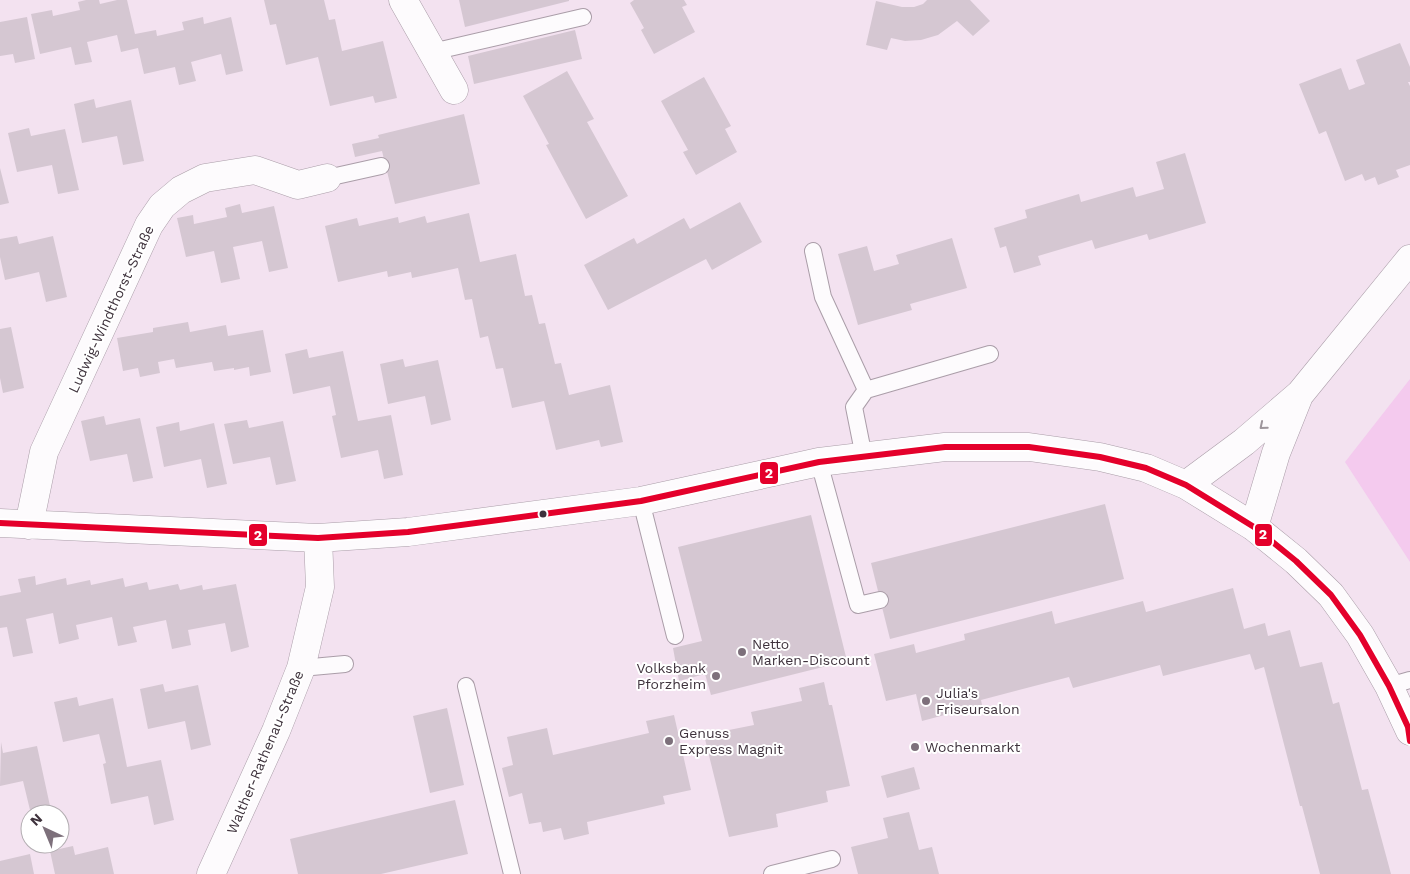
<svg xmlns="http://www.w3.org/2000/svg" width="1410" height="874" font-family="'Work Sans',sans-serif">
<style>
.green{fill:#f4caee}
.building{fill:#d5c7d2}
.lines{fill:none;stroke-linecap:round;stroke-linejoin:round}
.service-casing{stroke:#aa9da8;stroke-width:18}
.minor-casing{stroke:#aa9da8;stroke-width:29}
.service{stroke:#fdfbfd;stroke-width:16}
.minor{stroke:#fdfbfd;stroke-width:28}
.bus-1-casing{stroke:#fff;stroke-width:10}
.bus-1{stroke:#e4002b;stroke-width:6}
.oneway{stroke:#9e969c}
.bus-dot{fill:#3e323c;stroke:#fff;stroke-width:2}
.poi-dot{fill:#7d707b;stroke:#fff;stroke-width:2}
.labels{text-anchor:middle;stroke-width:4;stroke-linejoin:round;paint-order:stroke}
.street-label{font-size:14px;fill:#3e323c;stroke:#fff}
.poi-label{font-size:14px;fill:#3e323c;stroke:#fff;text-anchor:start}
.line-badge{stroke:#fff;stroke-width:2}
.badge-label{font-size:14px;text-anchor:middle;font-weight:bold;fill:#fff}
</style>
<rect width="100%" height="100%" fill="#f3e2f0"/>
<path class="green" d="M1410 379V562L1345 462Z"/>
<path class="building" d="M86 0H99L100 4 117 0H127L135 34 156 30 157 36 184 30 182 22 203 17 204 24 231 17 243 71 226 75 221 54 191 62 196 81 179 85 175 67 144 74 138 48 121 52 117 35 87 42 92 62 75 65 71 47 40 54 31 14 52 10 53 16 80 10 78 2Z
M264 0H324L329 20 335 19 342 51 383 41 397 98 375 103 373 96 330 106 318 57 286 65 276 24 270 25Z
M459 0H569V1L465 27Z
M634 0H684L687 5 682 7 695 32 654 54 641 30 644 28 630 3Z
M927 0H970L990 21 973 36 957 21 938 35 921 40 905 41 891 38 887 50 866 45 876 1 902 7H914L923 4Z
M27 17 35 59 15 63 13 54 0 56V22Z
M575 30 582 59 474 84 468 56Z
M1400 43 1410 67V82H1408L1410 86V165L1396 170 1399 177 1378 185 1375 177 1365 181 1362 174 1345 181 1326 131 1319 134 1299 84 1341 68 1349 90 1365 84 1356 60Z
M567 71 594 119 587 122 628 196 586 219 546 145 549 144 523 96Z
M704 77 731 126 725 129 737 152 696 175 683 152 688 150 661 101Z
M94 99 96 108 131 100 144 161 123 165 117 136 82 143 74 104Z
M464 114 480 184 395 204 382 151 355 157 352 144 379 138 378 135Z
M29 128 31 136 65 129 79 190 58 194 52 165 17 172 8 133Z
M1185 153 1206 223 1149 240 1147 234 1095 249 1092 240 1038 256 1041 265 1014 273 1006 246 1000 248 994 228 1027 218 1025 210 1079 194 1081 202 1133 187 1136 197 1164 189 1156 162Z
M0 168 9 203 0 205Z
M740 202 762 242 712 270 706 259 608 310 584 265 634 238 637 244 684 218 690 229Z
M240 204 242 213 274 206 288 268 269 272 262 241 233 247 240 279 221 283 214 251 186 257 177 218 193 215 194 224 227 217 225 208Z
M469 213 480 262 516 254 525 296 532 295 539 324 545 323 555 364 561 363 569 395 610 385 623 442 601 447 599 440 556 450 544 401 512 408 503 368 496 369 488 336 480 338 472 299 465 300 458 268 412 278 411 272 388 277 387 271 338 282 325 226 357 218 359 226 398 217 399 223 425 216 427 223Z
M17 236 19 244 53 236 67 297 46 302 39 272 5 280 0 257V239Z
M952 238 967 288 910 304 912 310 858 325 838 254 867 246 874 271 899 264 896 255Z
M188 322 190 332 226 325 228 336 263 330 271 372 250 376 249 367 234 370V368L214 371 212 362 176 368 174 359 158 362 160 373 140 377 138 368 123 371 117 338 153 332V328Z
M11 327 24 388 3 393 0 378V329Z
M307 349 309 358 343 351 358 421 391 415 403 475 384 479 378 450 341 458 332 416 336 415 330 386 293 394 285 354Z
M403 359 405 367 438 360 451 420 431 425 425 396 388 404 380 364Z
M104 416 106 425 140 418 153 478 133 482 127 454 90 461 81 421Z
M247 420 249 428 283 421 296 481 276 485 270 457 233 464 224 424Z
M179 422 180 431 214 423 227 484 207 488 201 459 164 467 156 427Z
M1105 504 1124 579 890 639 871 563Z
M811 515 847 661 711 695 705 674 679 681 673 648 702 641 678 547Z
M35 576 36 585 66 578 67 585 90 580 91 585 123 578 125 587 147 582 149 590 178 584 180 590 202 585 203 590 236 584 249 647 231 652 225 623 188 630 191 645 172 649 166 620 133 627 137 642 118 646 112 617 76 625 79 639 59 644 53 613 26 619 33 653 13 657 7 627 0 628V596L21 592 18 579Z
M1233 588 1244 629 1265 623 1268 636 1290 630 1300 667 1322 662 1333 704 1339 702 1362 790 1368 789 1391 874H1320L1302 806H1300L1264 667 1255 670 1250 654 1163 676 1160 665 1073 688 1069 677 981 700 982 705 922 721 916 694 886 701 874 654 914 644 916 653 965 640 964 634 1052 611 1055 624 1143 601 1146 612Z
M824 682 829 705H832L850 786 826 791 828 802 776 814 778 827 729 837 704 735 754 725 751 712 802 701 799 688Z
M163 684 165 692 198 685 211 745 191 750 185 721 148 729 140 689Z
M77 697 79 706 113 698 127 767 161 760 174 820 154 825 148 796 111 804 103 764 106 763 99 734 63 742 54 702Z
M447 708 464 785 430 793 413 716Z
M674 715 691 790 663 796 665 804 587 822 589 834 564 840 561 828 543 832 541 822 529 824 522 793 509 797 502 768 513 765 507 737 547 728 553 755 649 733 646 721Z
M1 742 3 753 37 746 50 806 30 810 23 781 0 786Z
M914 767 920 789 887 798 881 776Z
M455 800 468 854 381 874H298L290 839Z
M909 812 919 850 932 847 939 874H858L851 847 888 838 883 818Z
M73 846 75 855 108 847 114 874H55L50 851Z
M30 854 34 874H0V861Z"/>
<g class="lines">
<defs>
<path id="service" d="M432 52 583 17
M327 178 381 166
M813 251 823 297 866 390 854 407 864 457
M866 390 990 354
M819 462 858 605 880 600
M641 501 675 636
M301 668 345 664
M466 686 512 874
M1389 686 1410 680
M772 874 832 859"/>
<path id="minor" d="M403 0 454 90
M1186 485 1244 442 1300 394 1410 259
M0 523 318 538 408 532 641 501 819 462 945 447H1029L1100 457 1146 468 1186 485 1254 527 1296 561 1331 595 1360 635 1389 686 1410 731
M29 525 44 452 149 225 162 206 181 190 205 178 255 170 298 185 327 178
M1254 527 1276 453 1298 398
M211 874 276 731 301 668 320 587 318 538"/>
</defs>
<use href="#service" class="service-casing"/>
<use href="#minor" class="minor-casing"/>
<use href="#service" class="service"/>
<use href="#minor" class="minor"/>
<defs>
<path id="bus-1" d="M0 523 318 538 408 532 641 501 819 462 945 447H1029L1100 457 1146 468 1186 485 1254 527 1296 561 1331 595 1360 635 1389 686 1408 727 1410 741"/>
</defs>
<use href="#bus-1" class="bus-1-casing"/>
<use href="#bus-1" class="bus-1"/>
</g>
<defs><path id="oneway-chevron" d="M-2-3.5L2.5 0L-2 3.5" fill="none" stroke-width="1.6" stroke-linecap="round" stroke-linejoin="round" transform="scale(1.25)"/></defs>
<use class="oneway" href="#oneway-chevron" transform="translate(1263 426) rotate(140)"/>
<circle class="bus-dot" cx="543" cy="514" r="4.5"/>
<g class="poi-dot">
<circle cx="742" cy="652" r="5"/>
<circle cx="716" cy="676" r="5"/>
<circle cx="926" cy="701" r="5"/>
<circle cx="669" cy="741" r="5"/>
<circle cx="915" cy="747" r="5"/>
</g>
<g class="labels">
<g class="street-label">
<text transform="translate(111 309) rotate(-65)" y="5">Ludwig-Windthorst-Straße</text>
<text transform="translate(265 752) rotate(-67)" y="5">Walther-Rathenau-Straße</text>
</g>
<g class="poi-label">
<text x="752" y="649">Netto<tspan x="752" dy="16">Marken-Discount</tspan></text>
<text x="706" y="673" text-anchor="end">Volksbank<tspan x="706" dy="16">Pforzheim</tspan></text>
<text x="936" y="698">Julia's<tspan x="936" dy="16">Friseursalon</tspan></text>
<text x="679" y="738">Genuss<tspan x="679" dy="16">Express Magnit</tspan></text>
<text x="925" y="752">Wochenmarkt</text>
</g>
</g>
<g class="line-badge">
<rect x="759" y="461" width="20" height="24" rx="5" fill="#e4002b"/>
<rect x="1254" y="523" width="19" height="24" rx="5" fill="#e4002b"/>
<rect x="248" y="523" width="20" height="24" rx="5" fill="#e4002b"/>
</g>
<g class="badge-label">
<text x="769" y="478">2</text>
<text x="1263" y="539">2</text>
<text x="258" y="540">2</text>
</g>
<g transform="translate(45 829) rotate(316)"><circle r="24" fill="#ffffff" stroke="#b2adb1"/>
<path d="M0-4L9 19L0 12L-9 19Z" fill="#7d707b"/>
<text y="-8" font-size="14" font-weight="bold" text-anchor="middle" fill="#3e323c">N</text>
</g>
</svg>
